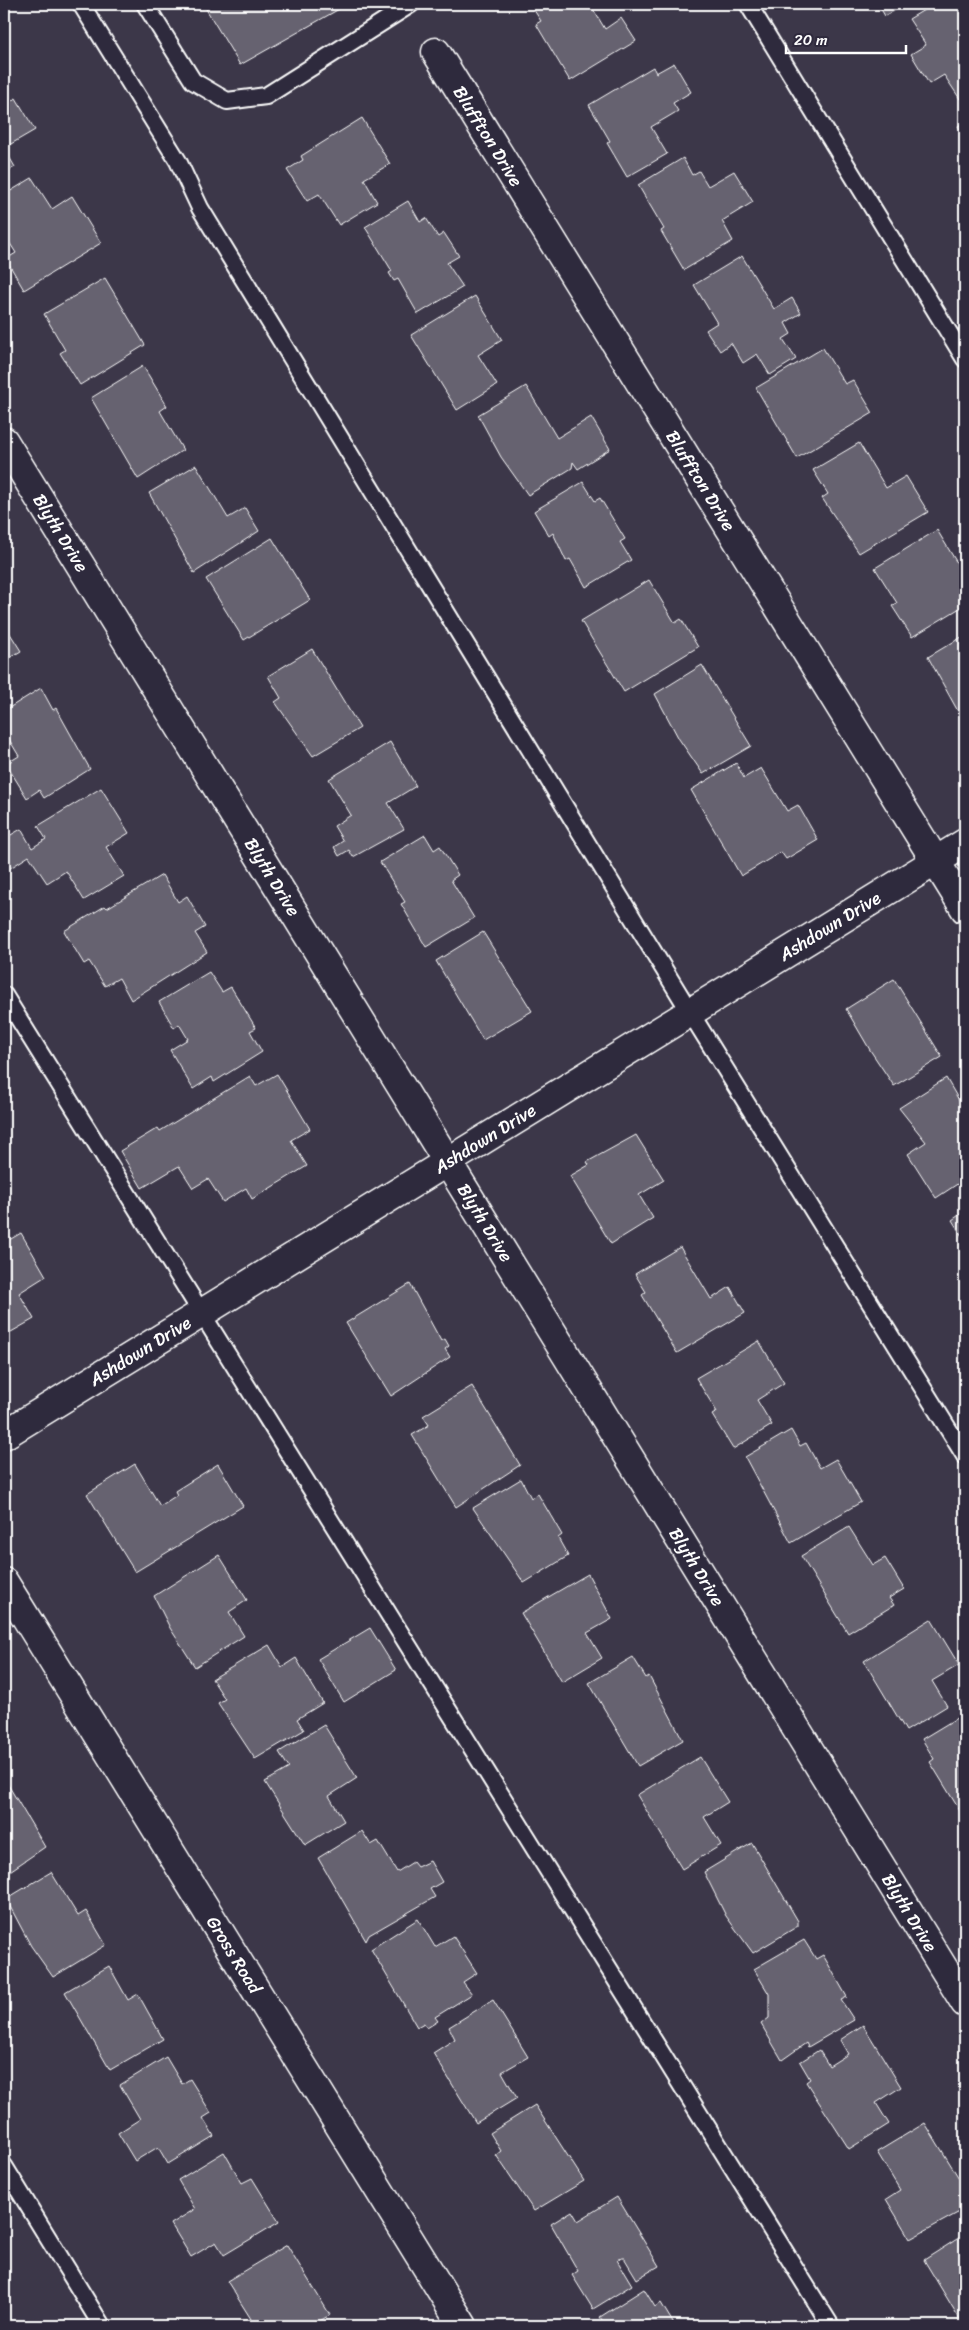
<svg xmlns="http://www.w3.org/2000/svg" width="969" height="2330" font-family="Sriracha,sans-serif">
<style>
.building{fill:#666270;stroke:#fff}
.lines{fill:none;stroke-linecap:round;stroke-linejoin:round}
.lane-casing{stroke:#fff;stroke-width:20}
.street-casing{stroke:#fff;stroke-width:31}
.secondary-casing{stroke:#fff;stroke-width:31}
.lane{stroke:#2f2a3d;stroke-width:16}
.street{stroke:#2f2a3d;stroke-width:28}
.secondary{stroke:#2f2a3d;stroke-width:28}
.labels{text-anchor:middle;stroke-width:4;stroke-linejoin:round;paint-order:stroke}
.street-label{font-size:18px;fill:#fff;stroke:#2f2a3d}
</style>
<rect width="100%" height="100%" fill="#3c3749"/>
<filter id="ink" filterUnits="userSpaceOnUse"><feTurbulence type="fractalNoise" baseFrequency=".02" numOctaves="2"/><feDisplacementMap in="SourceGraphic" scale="10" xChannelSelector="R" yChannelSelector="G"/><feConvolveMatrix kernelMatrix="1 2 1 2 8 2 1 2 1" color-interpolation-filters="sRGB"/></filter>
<g filter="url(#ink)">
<path class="building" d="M203 4H348L240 65Z
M530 4H590L605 29 621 18 636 41 570 81 536 24 541 21Z
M878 4H906L885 16Z
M934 4H964L965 6V96L960 99 944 75 929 84 911 54 926 45 909 19Z
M674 63 691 92 673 103 678 111 651 127 667 154 627 177 607 143 610 141 589 105 653 67 656 73Z
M16 98 35 130 4 148 15 167 4 173V105Z
M362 118 390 164 364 179 377 202 339 225 319 194 307 201 287 170 303 160 301 156Z
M965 122V137L958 126Z
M683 158 692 175 699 171 708 186 734 171 753 202 722 221 733 241 684 270 661 231 664 229 638 185Z
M32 178 52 209 72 196 101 243 24 290 6 259 16 253 4 234V195Z
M408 201 420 222 426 218 438 237 444 233 459 256 447 263 463 287 418 314 398 279 394 281 389 273 392 271 365 227Z
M742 256 774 309 792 298 801 313 785 323 791 334 783 339 796 359 770 375 757 354 743 363 731 343 720 351 706 330 717 323 694 285Z
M105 278 145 345 80 385 60 353 65 350 44 314Z
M475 296 502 340 478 355 497 385 457 410 411 335Z
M823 348 845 384 853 380 873 413 797 458 756 388Z
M143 366 167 406 160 411 183 450 138 479 91 398Z
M526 386 557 438 591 417 610 449 578 469 573 462 572 468 528 495 501 457 478 415Z
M859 443 886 488 906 476 928 512 859 553 822 498 828 494 813 470Z
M196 465 228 518 245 508 259 531 194 573 149 493Z
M583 482 595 501 600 498 625 539 620 542 631 560 586 587 570 559 566 561 553 533 549 536 534 511Z
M937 530 965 576V605L912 637 892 606 897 603 875 568Z
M272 538 310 600 244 640 206 579Z
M649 580 675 623 681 619 698 647 624 692 581 621Z
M4 624 21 651 4 661Z
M965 635V724L928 657Z
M312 649 360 728 313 756 275 702 281 698 268 676Z
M702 665 751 746 703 774 679 739 655 694Z
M4 683 9 692 4 695Z
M41 688 53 710 56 708 90 769 44 798 39 790 27 798 6 764 19 756 4 731V711Z
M390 742 416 786 388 803 404 829 353 857 349 850 339 856 334 847 343 841 334 826 351 815 329 779Z
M736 763 744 778 761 768 787 811 798 805 818 840 786 859 781 852 741 876 691 790Z
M101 788 129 833 106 847 124 876 84 900 66 871 47 883 29 856 4 872V839L21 829 32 848 46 839 38 826Z
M425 835 434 850 440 846 458 875 451 880 474 918 426 947 401 904 405 902 380 862Z
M162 875 178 902 187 896 205 927 195 933 207 952 131 1000 119 978 105 986 89 961 84 964 64 931 105 906 107 908Z
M483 932 532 1011 483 1040 436 961Z
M209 972 222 992 231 987 256 1028 250 1031 262 1052 214 1082 212 1077 193 1089 170 1050 188 1039 179 1024 174 1028 159 1002Z
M894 979 942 1057 894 1086 870 1050 846 1009Z
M277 1074 310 1129 291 1140 307 1166 252 1199 246 1188 223 1202 208 1179 193 1188 179 1166 142 1188 120 1151 158 1128 160 1131 250 1076 256 1086Z
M946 1078 960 1102 965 1099V1179L936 1198 908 1154 926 1142 899 1108Z
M636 1135 664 1180 639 1195 653 1218 611 1244 570 1176 589 1165 587 1162Z
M965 1211V1241L952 1220Z
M21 1233 46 1276 19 1293 34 1319 4 1336V1243Z
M680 1247 711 1299 730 1287 745 1313 677 1353 642 1295 646 1292 635 1274Z
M410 1284 441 1341 445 1339 449 1346 445 1349 450 1357 391 1396 346 1323Z
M759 1341 784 1383 757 1400 772 1425 733 1449 712 1415 717 1412 696 1378Z
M472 1386 520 1465 456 1507 412 1435 429 1425 423 1416Z
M791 1430 800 1446 806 1443 820 1468 836 1459 861 1502 791 1543 745 1457Z
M135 1464 160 1506 177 1495 175 1491 218 1464 243 1506 135 1572 87 1494Z
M521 1479 531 1498 538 1494 562 1535 558 1538 568 1556 524 1583 473 1508Z
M849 1527 873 1565 885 1558 904 1589 889 1598 894 1605 848 1633 801 1556Z
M219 1555 247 1600 229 1612 244 1636 195 1667 170 1628 154 1596Z
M588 1574 612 1619 587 1633 602 1658 562 1682 521 1613Z
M931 1619 959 1665 932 1681 947 1706 906 1731 864 1661Z
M370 1628 396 1670 344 1702 318 1659Z
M269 1645 282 1667 296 1658 323 1703 297 1719 304 1730 255 1759 218 1703 225 1699 212 1679Z
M633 1657 646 1678 649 1676 683 1740 638 1766 589 1683Z
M965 1713V1819L930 1762 934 1759 922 1739Z
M324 1725 357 1778 329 1796 344 1821 305 1845 265 1782 289 1768 279 1752Z
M700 1757 728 1802 704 1817 721 1845 682 1869 637 1795Z
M4 1778 45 1847 4 1875Z
M362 1831 371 1845 378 1841 397 1872 413 1862 417 1867 430 1861 442 1882 430 1889 435 1897 369 1935 366 1941 318 1858Z
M752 1843 798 1921V1926L753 1953 726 1916 704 1872Z
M51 1872 78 1916 86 1911 106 1945 53 1977 31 1946 6 1899Z
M418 1919 435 1947 453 1936 477 1973 463 1982 472 1994 435 2017 438 2021 427 2028 424 2023 417 2027 371 1949Z
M804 1940 816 1959 823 1955 847 1997 841 2000 854 2020 808 2047 806 2043 782 2060 761 2024 769 2018V1994L754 1969Z
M109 1966 128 2000 138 1994 163 2039 110 2070 65 1992Z
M493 2000 528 2057 502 2072 517 2098 476 2123 433 2053 455 2039 449 2027Z
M863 2025 901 2087 876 2103 889 2124 849 2149 806 2082 810 2079 800 2062 819 2050 829 2066 848 2054 840 2040Z
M166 2057 182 2084 190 2079 211 2113 203 2118 214 2136 168 2164 158 2147 135 2161 118 2133 140 2119 120 2085Z
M535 2105 584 2181 534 2211 496 2155 501 2151 490 2133Z
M925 2123 965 2188V2209L910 2239 886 2199 900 2190 877 2152Z
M224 2152 242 2183 252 2178 279 2222 224 2255 216 2242 191 2257 171 2224 195 2209 178 2180Z
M617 2197 659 2266 637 2279 623 2256 617 2260 632 2285 593 2309 572 2275 578 2271 551 2224 572 2211 578 2221Z
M965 2234V2326H964L924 2260Z
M287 2245 330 2315 311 2326H241L251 2319 227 2281Z
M644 2289 655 2307 661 2303 675 2326H606L600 2317Z"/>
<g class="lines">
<defs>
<path id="lane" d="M81 4 178 161 200 208 690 1012 965 1456
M145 4 193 81 227 101 266 96 411 4
M748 4 965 359
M4 995 831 2326
M4 2166 102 2326"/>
<g id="street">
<path id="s1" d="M436 52 965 909"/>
<path id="s2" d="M4 441 965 2003"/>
<path id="s3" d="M4 1435 965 843"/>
</g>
<g id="secondary">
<path id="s4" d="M4 1582 463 2326"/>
</g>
</defs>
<use href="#lane" class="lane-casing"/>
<use href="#street" class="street-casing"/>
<use href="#secondary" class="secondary-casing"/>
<use href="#lane" class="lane"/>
<use href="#street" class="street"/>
<use href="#secondary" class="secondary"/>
</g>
</g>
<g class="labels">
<g class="street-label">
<text dy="6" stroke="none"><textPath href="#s1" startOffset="99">Bluffton Drive</textPath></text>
<text dy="6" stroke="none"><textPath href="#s1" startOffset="504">Bluffton Drive</textPath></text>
<text dy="6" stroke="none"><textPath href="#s2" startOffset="108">Blyth Drive</textPath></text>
<text dy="6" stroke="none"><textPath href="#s2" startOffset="512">Blyth Drive</textPath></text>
<text dy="6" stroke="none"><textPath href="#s3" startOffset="970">Ashdown Drive</textPath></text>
<text dy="6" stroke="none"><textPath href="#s3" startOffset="565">Ashdown Drive</textPath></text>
<text dy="6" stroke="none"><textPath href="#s2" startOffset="918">Blyth Drive</textPath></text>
<text dy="6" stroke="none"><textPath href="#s3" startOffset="160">Ashdown Drive</textPath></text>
<text dy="6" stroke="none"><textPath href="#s2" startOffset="1322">Blyth Drive</textPath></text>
<text dy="6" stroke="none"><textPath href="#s2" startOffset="1728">Blyth Drive</textPath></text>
<text dy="6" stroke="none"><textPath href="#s4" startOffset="438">Gross Road</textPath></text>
</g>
</g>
<rect width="969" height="2330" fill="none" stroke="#2f2a3d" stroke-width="20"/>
<rect x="10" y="10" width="949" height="2310" fill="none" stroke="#fff" stroke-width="2" filter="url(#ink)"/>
<path d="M786 45v8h120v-8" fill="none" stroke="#ffffff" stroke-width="2.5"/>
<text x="794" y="45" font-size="15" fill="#ffffff" stroke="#2f2a3d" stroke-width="4" paint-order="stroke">20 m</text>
</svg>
